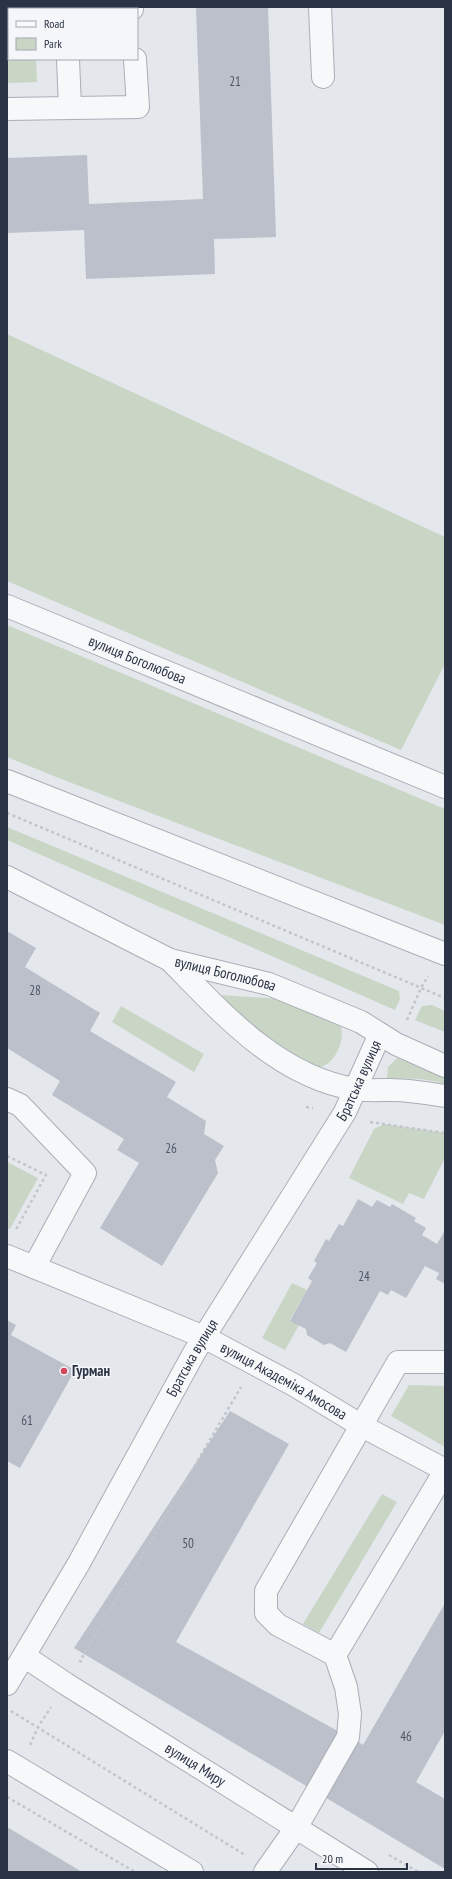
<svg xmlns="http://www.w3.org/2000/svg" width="452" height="1879" font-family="'PT Sans Narrow',sans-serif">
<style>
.green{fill:#c9d6c5}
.building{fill:#bbc0ca}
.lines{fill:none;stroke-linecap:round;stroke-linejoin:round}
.minor-casing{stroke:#a9aeb7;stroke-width:24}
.path{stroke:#c2c5cb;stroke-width:2.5;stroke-dasharray:3 3;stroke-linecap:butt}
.minor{stroke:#f7f8fa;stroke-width:22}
.poi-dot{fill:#d1495b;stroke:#f4f6f9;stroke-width:1.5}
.labels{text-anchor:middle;stroke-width:3;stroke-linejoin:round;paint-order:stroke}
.number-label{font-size:13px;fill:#4f5766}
.street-label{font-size:15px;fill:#2b3445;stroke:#f4f6f9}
.poi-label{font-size:15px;font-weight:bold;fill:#2b3445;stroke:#f4f6f9;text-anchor:start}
</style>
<rect width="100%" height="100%" fill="#e4e7ec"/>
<path class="green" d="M7 7H34V9H9V59H36L37 82 7 83Z
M7 334 445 537V664L401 750 7 581Z
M7 625 445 809V925L56 777 7 757Z
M7 827 399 991 400 999 395 1010 7 840Z
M219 995 283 999 336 1023 341 1027C345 1041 334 1066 319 1067L260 1042Z
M432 1005 445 1011V1032L415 1020 422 1006Z
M121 1006 204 1054 194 1072 112 1022Z
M397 1058 445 1077V1084C425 1078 408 1078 387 1079L388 1067Z
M384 1124 445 1133V1158L424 1199 409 1193 403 1204 349 1178 374 1129Z
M7 1162 38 1178 10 1229 7 1228Z
M292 1283 307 1290 290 1320 299 1325 285 1350 262 1338Z
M409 1385 445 1386V1447L391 1416Z
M382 1494 397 1502 319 1633 303 1624Z"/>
<path class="building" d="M196 7H268L276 237 214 239 215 274 86 279 84 230 7 233V158L87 155 89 204 203 199Z
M7 931 36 948 25 967 100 1013 90 1031 176 1082 167 1097 206 1121 204 1134 224 1146 215 1160 218 1173 162 1266 100 1228 139 1163 117 1150 124 1139 52 1095 60 1081 7 1048Z
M358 1199 372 1207 377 1200 390 1207 392 1204 416 1218 414 1221 426 1228 422 1235 437 1244 445 1230V1284L436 1279 439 1273 425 1266 406 1298 391 1290 388 1295 380 1291 346 1352 330 1343 324 1345 307 1335 306 1329 290 1321 312 1281 308 1278 317 1263 314 1261 326 1239 329 1241 339 1224 343 1226Z
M7 1320 16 1325 11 1335 75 1370 20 1468 7 1461Z
M230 1411 289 1444 176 1642 345 1735 313 1790 74 1648Z
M445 1603V1731L416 1782 445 1799V1869L323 1796 356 1740 363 1745Z
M7 1827 82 1872H7Z"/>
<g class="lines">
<defs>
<g id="minor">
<path d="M66 7V9"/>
<path d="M132 7V9"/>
<path d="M320 7 323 77"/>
<path d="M68 59 70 107"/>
<path d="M7 109 138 107 135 59"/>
<path id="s1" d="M7 606 445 787"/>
<path d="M7 781 445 954"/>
<path id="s2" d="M7 877 170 960 269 984 361 1022 396 1044 445 1066"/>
<path d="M170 960C222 1013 277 1076 354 1089 365 1091 379 1090 390 1090 409 1090 427 1093 445 1096"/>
<path d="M7 1099 20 1105 85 1173 34 1267"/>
<path id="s3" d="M7 1256 204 1337 294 1385 362 1426 445 1470"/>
<path d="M445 1362H398L266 1591V1613L278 1625 335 1655 445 1471"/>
<path id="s4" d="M24 1656 66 1684 367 1872"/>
<path id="s5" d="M7 1684 79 1563 194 1353 345 1112 380 1034"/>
<path d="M7 1761 192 1872"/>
<path d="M265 1872 296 1828 348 1737 350 1714 346 1687 335 1655"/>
</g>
</defs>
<use href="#minor" class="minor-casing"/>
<path class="path" d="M7 813 445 998
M407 1020 421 988 428 976
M306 1107 313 1108
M370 1122 445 1133
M7 1156 46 1175 15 1231
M82 1662 80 1661 241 1387
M11 1711 245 1855
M30 1745 38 1727 51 1707
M7 1797 135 1872
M389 1855 418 1872"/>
<use href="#minor" class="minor"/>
</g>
<circle class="poi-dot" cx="64" cy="1371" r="4"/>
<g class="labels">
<g class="number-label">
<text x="235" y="86">21</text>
<text x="35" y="995">28</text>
<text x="171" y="1153">26</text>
<text x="364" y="1281">24</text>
<text x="27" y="1425">61</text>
<text x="188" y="1548">50</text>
<text x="406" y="1741">46</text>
</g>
<g class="street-label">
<text dy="5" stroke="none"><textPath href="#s1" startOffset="141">вулиця Боголюбова</textPath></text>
<text dy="5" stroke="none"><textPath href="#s2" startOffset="240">вулиця Боголюбова</textPath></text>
<text dy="5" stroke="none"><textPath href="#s5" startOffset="699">Братська вулиця</textPath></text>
<text dy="5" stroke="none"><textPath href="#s5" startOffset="375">Братська вулиця</textPath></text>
<text dy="5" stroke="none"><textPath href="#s3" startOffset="304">вулиця Академіка Амосова</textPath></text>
<text dy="5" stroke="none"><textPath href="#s4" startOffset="203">вулиця Миру</textPath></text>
</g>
<g class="poi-label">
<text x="72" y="1376">Гурман</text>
</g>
</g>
<rect width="452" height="1879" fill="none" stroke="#2b3445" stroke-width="16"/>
<rect x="8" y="8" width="130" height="52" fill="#f4f6f9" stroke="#a4a8b1"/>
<rect x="16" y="21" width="20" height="6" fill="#f7f8fa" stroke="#a4a8b1"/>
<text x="44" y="28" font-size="12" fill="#2b3445">Road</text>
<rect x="16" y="38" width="20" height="12" fill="#c9d6c5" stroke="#a4a8b1"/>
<text x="44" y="48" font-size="12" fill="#2b3445">Park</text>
<path d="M316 1863v6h91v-6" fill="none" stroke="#2b3445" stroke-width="2"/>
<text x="322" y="1863" font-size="12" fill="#2b3445" stroke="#f4f6f9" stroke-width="3" paint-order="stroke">20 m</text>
</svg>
